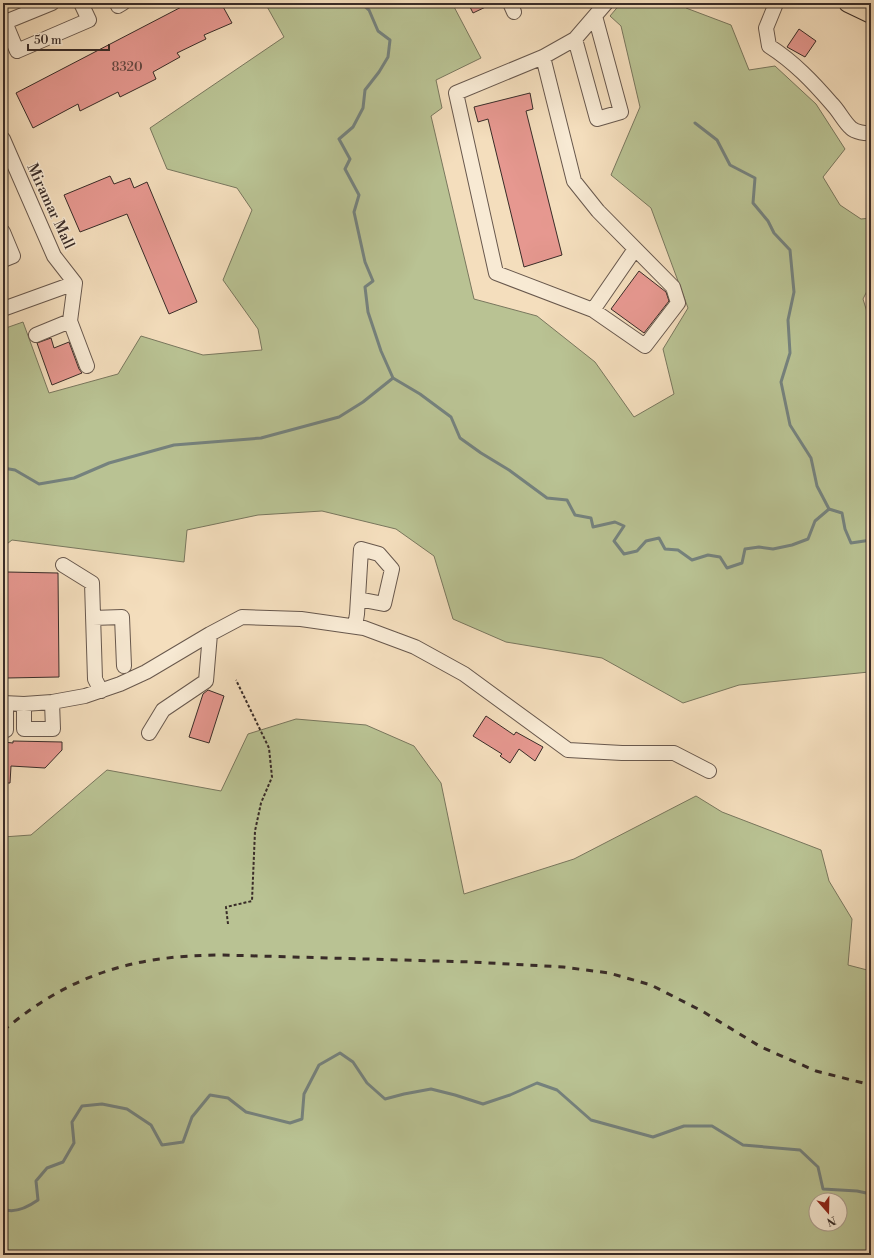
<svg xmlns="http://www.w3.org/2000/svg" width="874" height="1258" font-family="'Libre Bodoni',serif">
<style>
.green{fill:#b9c293;stroke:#79775e;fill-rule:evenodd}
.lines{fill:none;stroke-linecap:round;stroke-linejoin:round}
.stream{stroke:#75827e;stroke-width:3}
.building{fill:#e69890;stroke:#392c28}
.minor-casing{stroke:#68584d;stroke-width:16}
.major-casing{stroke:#392c28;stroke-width:20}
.path{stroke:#392c28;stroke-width:2;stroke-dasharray:3 2;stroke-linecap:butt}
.minor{stroke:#f8ead4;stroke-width:14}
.major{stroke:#f4debd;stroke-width:18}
.rail{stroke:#392c28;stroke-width:3;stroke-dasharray:7 7;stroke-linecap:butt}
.labels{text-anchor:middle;stroke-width:3;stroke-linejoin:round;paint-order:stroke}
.number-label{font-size:13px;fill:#644742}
.street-label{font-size:15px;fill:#392c28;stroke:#f8ead4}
</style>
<rect width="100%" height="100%" fill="#f4debd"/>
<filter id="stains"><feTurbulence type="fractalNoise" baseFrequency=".005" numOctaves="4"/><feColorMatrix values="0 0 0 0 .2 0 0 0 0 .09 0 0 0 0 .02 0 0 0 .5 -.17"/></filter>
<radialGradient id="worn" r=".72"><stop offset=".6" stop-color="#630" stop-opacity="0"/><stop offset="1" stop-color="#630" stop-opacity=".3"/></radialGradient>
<path class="green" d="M265 3H452L481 58 436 80 442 108 431 116 474 299 537 316 595 362 634 417 674 394 663 349 688 308 651 208 611 175 640 107 621 26 610 16 621 3H682L686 8 731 25 749 70 775 66 816 104 845 149 823 177 840 205 861 219 871 218V283L863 299 871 325V673L869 672 739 685 683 703 602 658 506 642 453 619 434 556 396 529 322 511 258 515 187 530 184 562 12 540 3 547V329L23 322 49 393 118 374 141 336 203 355 262 350 258 329 223 280 252 210 237 188 167 169 150 128 284 37Z
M296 719 366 725 414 746 441 783 464 894 574 859 696 796 722 812 821 850 829 881 852 919 848 965 871 971V1255H3V837L31 835 107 770 221 791 248 734ZM816 1200H840V1224H816Z"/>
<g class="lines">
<path class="stream" d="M361 3 369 10 378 31 390 40 388 57 379 72 365 90 363 108 353 127 339 139 350 159 345 169 359 195 354 212 365 262 373 281 365 287 368 312 381 351 393 378 420 394 451 417 460 438 481 453 509 470 547 498 567 500 575 515 591 518 593 527 615 522 624 526 614 541 624 554 637 551 646 541 659 538 665 549 678 550 692 560 708 555 720 557 727 568 742 563 745 549 759 547 773 549 792 545 808 539 815 521 829 509 842 513 845 529 851 543 871 540
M695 123 717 140 730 165 755 178 753 203 768 221 774 233 790 250 794 292 788 320 790 353 781 382 790 425 811 458 817 486 829 509
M3 468 15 470 39 484 74 478 109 463 174 445 261 438 339 417 363 402 393 378
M3 1209C15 1214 28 1207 38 1200L36 1181 47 1168 63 1162 74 1143 72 1122 82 1106 102 1104 127 1109 151 1125 162 1145 183 1142 192 1117 210 1095 228 1098 246 1112 290 1123 302 1119 304 1094 319 1065 340 1053 353 1062 367 1083 385 1099 404 1094 431 1089 455 1095 483 1104 510 1095 537 1083 557 1090 591 1120 653 1137 684 1126H712L743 1145 800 1150 818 1167 823 1189 857 1191 871 1194"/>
</g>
<path class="building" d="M189 3H221L232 23 204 35 206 39 177 53 180 57 153 72 156 79 120 97 118 92 80 111 78 104 33 128 16 93Z
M468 3H494L473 13Z
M799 29 816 41 805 57 787 47Z
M530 93 533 109 526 111 562 255 524 267 488 119 478 122 474 107Z
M110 176 114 184 130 178 134 188 147 182 197 302 169 314 127 214 80 232 64 195Z
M639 271 666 292 669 301 644 333 611 309Z
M51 338 54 348 69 342 79 369 82 373 52 385 37 343Z
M7 572 58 573 59 677 7 678Z
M208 690 224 696 209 743 189 737 203 694Z
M486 716 514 735 516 732 543 747 535 761 519 749 510 763 500 756 502 754 473 736Z
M13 741 62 742V750L45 768 11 766 10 783H3V742L13 743Z"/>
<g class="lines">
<defs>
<path id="minor" d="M117 3 118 6 123 3
M510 3 514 12
M775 6 766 28 769 46C794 62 813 82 832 104 839 111 844 122 851 128 855 132 866 134 871 133
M5 22 17 51 89 20 81 3
M3 23 52 3
M575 39 597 119 621 112 595 16
M543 57 574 181 598 211 673 287 678 303 645 346 593 310 496 273 456 93 543 57 575 39 606 3
M3 139 54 256 75 283
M3 232 13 256 3 260
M3 309 75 283
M593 310 635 249
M70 321 87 366
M36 335 70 321 75 283
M63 565 92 583 95 679 101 691
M93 618 122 617 124 666
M355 626 357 614 361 549 379 554 392 569 384 604 358 599
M3 703 24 704 52 702 85 696 120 684 146 672 210 634 242 617 301 619 364 628 415 647 464 674 568 750 622 753H674L709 771
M24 704V729H53L52 702
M3 730H6V703
M149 733 163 710 206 681 210 634"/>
<path id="major" d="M848 3 871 14"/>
</defs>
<use href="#minor" class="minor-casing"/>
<use href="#major" class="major-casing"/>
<path class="path" d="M228 924 226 907 252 901 255 831 261 803 272 777 269 748 236 680"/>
<use href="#minor" class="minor"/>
<use href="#major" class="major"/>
<path class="rail" d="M3 1031C70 974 135 955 223 955L472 962 563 967 609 973 651 985 702 1011 761 1047 816 1071 871 1085"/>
</g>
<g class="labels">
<g class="number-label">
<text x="127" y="71">8320</text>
</g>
<g class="street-label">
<text transform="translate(51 206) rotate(65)" y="5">Miramar Mall</text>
</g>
</g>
<rect width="874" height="1258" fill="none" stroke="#f4debd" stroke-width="16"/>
<rect x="4" y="4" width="866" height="1250" fill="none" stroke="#392c28" stroke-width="2"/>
<rect x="8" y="8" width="858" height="1242" fill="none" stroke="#392c28"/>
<g transform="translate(828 1212) rotate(160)"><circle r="19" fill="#f8ead4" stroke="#ac9e8f"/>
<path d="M0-3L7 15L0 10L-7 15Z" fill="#8f2418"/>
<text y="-6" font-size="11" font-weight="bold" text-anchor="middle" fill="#392c28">N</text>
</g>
<path d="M28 44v6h81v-6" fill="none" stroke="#392c28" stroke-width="2"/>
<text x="34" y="44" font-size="12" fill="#392c28" stroke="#f8ead4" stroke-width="3" paint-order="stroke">50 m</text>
<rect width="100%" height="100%" filter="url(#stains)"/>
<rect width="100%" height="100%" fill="url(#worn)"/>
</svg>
